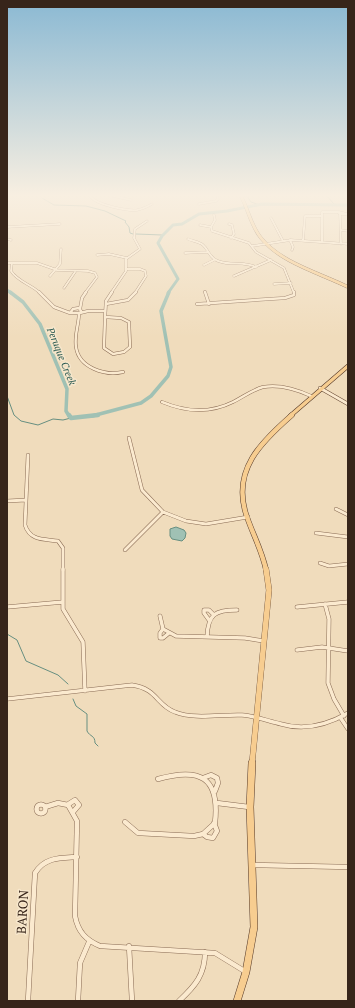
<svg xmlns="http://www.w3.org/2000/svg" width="355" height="1008" font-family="'PT Serif',serif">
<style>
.water{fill:#a0c1b4;stroke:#678f81}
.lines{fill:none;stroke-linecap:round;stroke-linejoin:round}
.stream{stroke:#678f81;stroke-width:1}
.river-far2{stroke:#a0c1b4;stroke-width:3}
.river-far1{stroke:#a0c1b4;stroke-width:3.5}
.river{stroke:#a0c1b4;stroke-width:4.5}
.street-far4-casing{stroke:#896b54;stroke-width:2.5}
.street-far3-casing{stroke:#896b54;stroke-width:3.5}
.street-far2-casing{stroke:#896b54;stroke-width:4}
.street-far1-casing{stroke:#896b54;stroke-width:4.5}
.street-casing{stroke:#896b54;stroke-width:5.5}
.secondary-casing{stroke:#6a4c38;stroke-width:4}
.primary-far4-casing{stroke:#563a29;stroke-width:3.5}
.primary-far3-casing{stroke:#563a29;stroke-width:4.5}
.primary-far2-casing{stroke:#563a29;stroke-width:5.5}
.primary-far1-casing{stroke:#563a29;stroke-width:6}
.primary-casing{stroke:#563a29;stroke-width:8}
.street-far4{stroke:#fbeacf;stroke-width:2}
.street-far3{stroke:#fbeacf;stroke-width:2.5}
.street-far2{stroke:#fbeacf;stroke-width:3}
.street-far1{stroke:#fbeacf;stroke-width:3.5}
.street{stroke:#fbeacf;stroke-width:4.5}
.secondary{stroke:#fbeacf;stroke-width:3}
.primary-far4{stroke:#f7cd90;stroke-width:3}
.primary-far3{stroke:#f7cd90;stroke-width:3.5}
.primary-far2{stroke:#f7cd90;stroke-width:4.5}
.primary-far1{stroke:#f7cd90;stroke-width:5.5}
.primary{stroke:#f7cd90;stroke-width:7}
.labels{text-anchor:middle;stroke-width:3;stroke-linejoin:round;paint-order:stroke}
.far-water-label{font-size:10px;font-style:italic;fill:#285850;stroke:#f7e7cc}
.near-street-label{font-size:13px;fill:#37251a;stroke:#f7e7cc}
</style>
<rect width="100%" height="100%" fill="#f0dcbc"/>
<path class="water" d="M176 527 184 530 186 533 185 538 182 541 172 539 170 536V529Z"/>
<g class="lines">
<path class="stream" d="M247 196 251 202 257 204
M327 196 334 204
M42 198 54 205 86 206 105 211 126 221 125 222 129 227 130 233 133 234
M136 234 162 235
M7 396 14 415 21 421 38 425 53 419 63 420 71 418
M7 634 17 640 26 661 58 675 68 684
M73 699 76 706 87 714V731C90 737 95 735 95 743L98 746"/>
<path class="river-far2" d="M7 290 11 293
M168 293 178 279 158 243 162 236 173 225 182 224 199 214 227 211 262 204 348 205"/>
<path class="river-far1" d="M10 292 23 302 40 324 67 389 66 411 69 416
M92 416 141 403 151 396 168 376 171 367 161 311 169 292"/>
<path class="river" d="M69 415 71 418 98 415"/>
<defs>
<path id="street-far4" d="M90 196C96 205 127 211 137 210 143 209 147 207 152 204
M113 196 131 200
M199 204 216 201 218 199 217 196
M339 212 347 214H340
M214 215 215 220 211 227 212 231 249 243 256 252 284 268 294 293
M271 218 283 241
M229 224 232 225 234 234 231 238
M200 225 211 227
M7 227 60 224
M341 230 348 231
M7 239 11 240
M188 239C192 241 200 242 203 245 209 250 209 258 218 261 230 266 244 261 256 267
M290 240 293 247 292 250
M303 241 305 216H322
M322 242V212H338L340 214 341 244
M252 246 291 240 348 244
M185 253 207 252
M97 255 109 254 127 258
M7 263H37L57 270 88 271 95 273 97 277 85 293
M12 263 11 271C18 282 31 284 40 293
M204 265 214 260
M127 269H140L145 271 146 276 135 293
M50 276 60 264 61 249
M234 276 271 260
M274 284 291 283
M64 288 75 272
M111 293 126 271V259L140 249 134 238 135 229 147 221"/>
<path id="street-far3" d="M39 292 54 307 70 313
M205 292 209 304
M106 304 128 300 136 292
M197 304 285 298 294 295V292
M79 308 81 311 80 313H70L73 309Z
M80 309 82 298 86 292
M79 313C79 324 74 336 76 347 79 368 105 376 123 372
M80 313 88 311H105
M105 317 121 318 129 322 130 347 124 352 113 354 104 348Z
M105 317 106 301 112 292
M162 402C186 412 209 414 233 402 243 397 252 390 263 387 280 384 296 389 311 396"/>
<path id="street-far2" d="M129 438 142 490 163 512 186 521 206 524 248 517
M28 455 25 525C30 541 44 539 58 541L63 548V570
M7 501 26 500
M336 509 348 515
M316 533 348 537
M125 550 163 512
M320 563 329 566 348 564"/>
<path id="street-far1" d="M63 569V609L83 642 85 691
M325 604 329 619 328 683 334 699 344 716
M7 607 63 602
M297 607 348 602
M160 616 163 629 176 636 245 638 264 641
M209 620 204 613V610H209L213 614
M163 629 160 633V638H163L169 633
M207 637C208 614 215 610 237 610
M297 650 322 647 348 651
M7 699 132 685C158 689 156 705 175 712 195 720 221 714 242 715 255 716 268 721 281 724 304 731 327 725 348 713
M340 717 348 729"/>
<path id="street" d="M203 778 211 775 217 778 218 783 215 791
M217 803 249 807
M36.5 809a4.5 4.5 0 1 1 9 0a4.5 4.5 0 1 1-9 0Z
M67 805 75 800 79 805 73 812
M45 807 58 803 68 805 77 821 75 916C78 932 86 940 100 946L215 953 246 972
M125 822 138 833 194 836 203 834 215 823C220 777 200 767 158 779
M203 834 207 837 213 838 217 831 214 823
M252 865 348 867
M129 946 132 1001
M28 1001 35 873C45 857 60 858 77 857
M78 1001 80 963 89 942
M179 1001C195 986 205 975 205 952"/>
<path id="secondary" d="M320 388 348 404"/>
<path id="primary-far4" d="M241 196C248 209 251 226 261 238 281 263 320 273 348 287"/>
<path id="primary-far3" d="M290 416 348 366"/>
<path id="primary-far2" d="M266 570C262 550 252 533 246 514 232 470 261 442 292 415"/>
<path id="primary-far1" d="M252 764 269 590 266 569"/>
<path id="primary" d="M237 1001 246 972 254 927 250 807 252 763"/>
</defs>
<use href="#street-far4" class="street-far4-casing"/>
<use href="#street-far3" class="street-far3-casing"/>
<use href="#street-far2" class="street-far2-casing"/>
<use href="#street-far1" class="street-far1-casing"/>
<use href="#street" class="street-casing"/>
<use href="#secondary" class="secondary-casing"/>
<use href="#primary-far4" class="primary-far4-casing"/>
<use href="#primary-far3" class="primary-far3-casing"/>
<use href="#primary-far2" class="primary-far2-casing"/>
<use href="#primary-far1" class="primary-far1-casing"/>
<use href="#primary" class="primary-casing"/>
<use href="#street-far4" class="street-far4"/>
<use href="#street-far3" class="street-far3"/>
<use href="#street-far2" class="street-far2"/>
<use href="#street-far1" class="street-far1"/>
<use href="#street" class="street"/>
<use href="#secondary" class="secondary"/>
<use href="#primary-far4" class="primary-far4"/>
<use href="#primary-far3" class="primary-far3"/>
<use href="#primary-far2" class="primary-far2"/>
<use href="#primary-far1" class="primary-far1"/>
<use href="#primary" class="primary"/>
</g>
<linearGradient id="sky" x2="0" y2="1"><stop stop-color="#8bb9d3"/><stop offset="0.58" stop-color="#f8efe1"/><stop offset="1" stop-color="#f8efe1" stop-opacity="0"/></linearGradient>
<rect width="355" height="337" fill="url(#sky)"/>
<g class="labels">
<g class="far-water-label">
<text transform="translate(62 356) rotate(68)" y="4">Peruque Creek</text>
</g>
<g class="near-street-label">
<text transform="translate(22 912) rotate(-87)" y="5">BARON</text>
</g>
</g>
<rect width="355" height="1008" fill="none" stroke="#37251a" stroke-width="16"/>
</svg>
